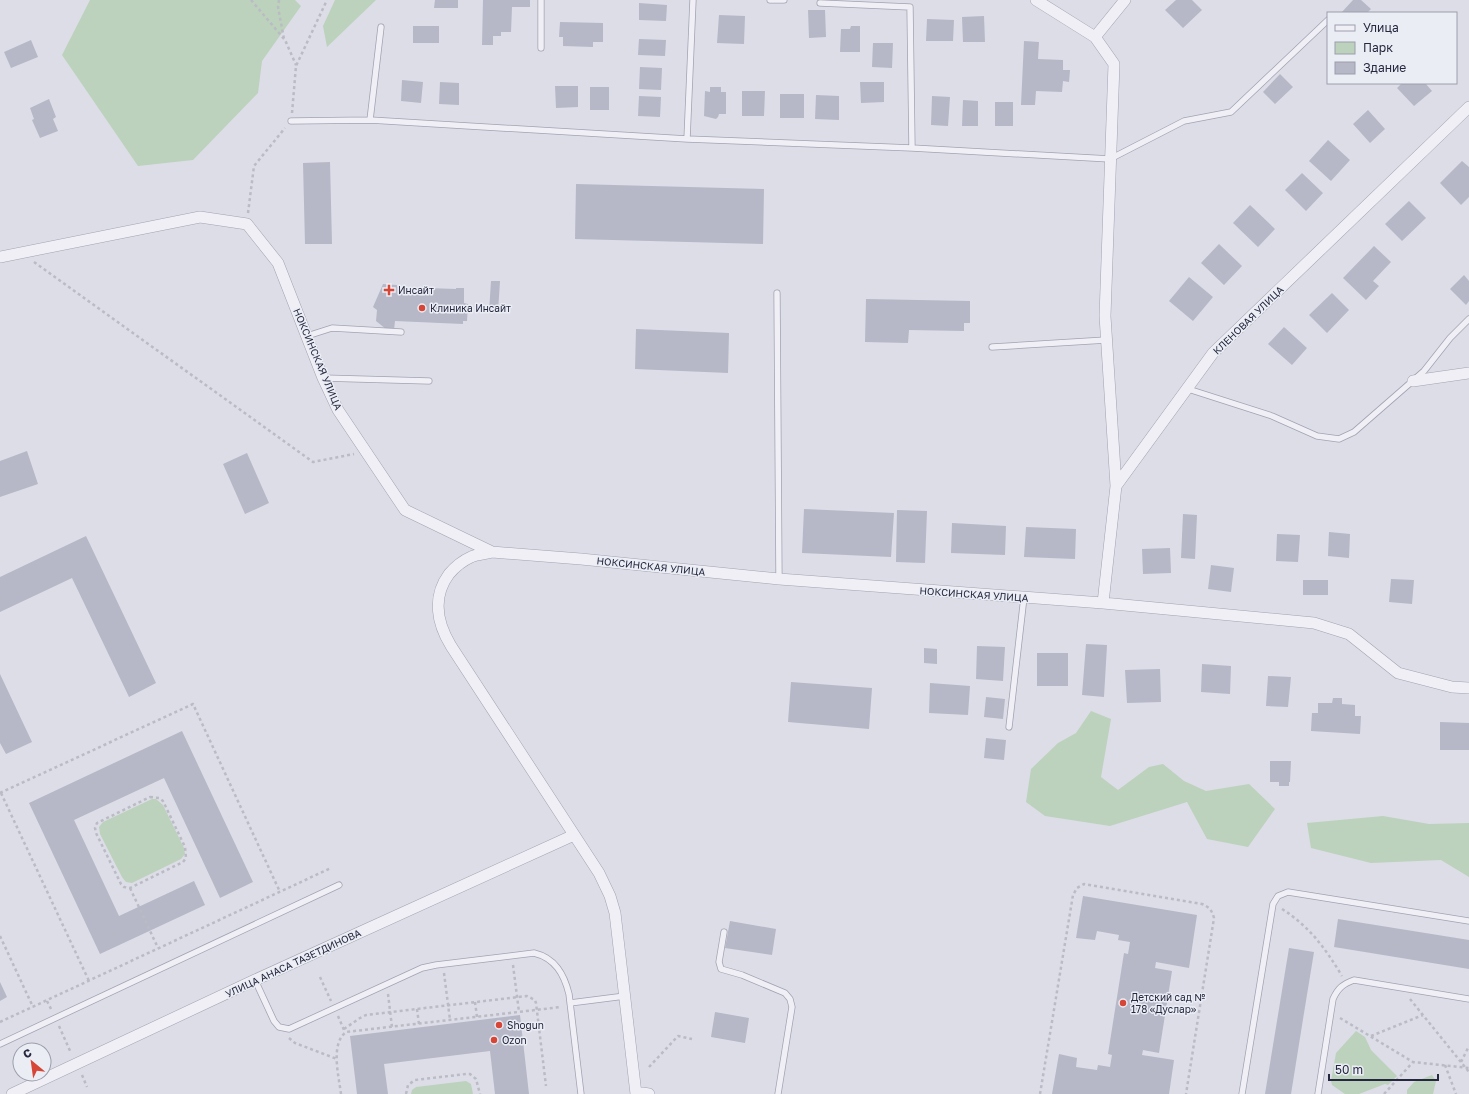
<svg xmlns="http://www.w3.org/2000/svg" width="1469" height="1094" font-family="'Golos Text',sans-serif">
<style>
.green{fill:#bcd2bc}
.building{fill:#b6b8c7}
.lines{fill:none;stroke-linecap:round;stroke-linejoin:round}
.lane-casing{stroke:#a1a3b1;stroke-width:7}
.street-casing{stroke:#a1a3b1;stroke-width:12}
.path{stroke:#babbc5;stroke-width:2.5;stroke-dasharray:3 3;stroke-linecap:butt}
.lane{stroke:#efeff5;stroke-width:5.5}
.street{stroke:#efeff5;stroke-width:11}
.poi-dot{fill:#d74536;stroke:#ebedf5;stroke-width:1.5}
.labels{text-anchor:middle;stroke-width:3;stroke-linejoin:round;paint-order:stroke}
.poi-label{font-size:10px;fill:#25283e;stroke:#ebedf5;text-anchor:start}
.street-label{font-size:10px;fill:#25283e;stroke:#ebedf5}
</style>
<rect width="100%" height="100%" fill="#dcdde7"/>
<path class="green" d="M90 0H295L301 6 262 61 258 93 193 160 138 166 62 55Z
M335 0H376L327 47 323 26Z
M1091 711 1111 719 1101 777 1118 790 1149 767 1163 764 1184 781 1206 791 1249 784 1275 809 1248 847 1207 839 1187 802 1110 826 1045 816 1026 802 1031 769 1058 743 1076 733Z
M152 799H156L163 805 184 848 185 854 181 859 132 883 126 882 122 877 100 834 99 827 103 822Z
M1383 816 1429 824 1469 823V877L1441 860 1371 863 1311 848 1307 823Z
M1356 1031 1365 1037 1371 1050 1397 1076 1388 1085 1385 1084 1359 1094H1345L1332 1085 1331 1081 1336 1053Z
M1432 1075 1436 1081 1433 1094H1407V1090L1414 1082Z
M466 1081 471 1084 473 1094H411L412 1090 416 1087Z"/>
<path class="building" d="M435 0H458V8H434Z
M483 0H530V7H512L511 32H501V36H493V45H482Z
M1176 0H1192L1202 10 1183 28 1165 10Z
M1353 0H1361L1371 9 1367 13H1341Z
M639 3 667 5 666 21 639 20Z
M808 10H825L826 37 809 38Z
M719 15 745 16 744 44 717 43Z
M984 16 985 42H963L962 17Z
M927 19 954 20 953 41H926Z
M560 22 603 23V42H593V47L563 46V37H559Z
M413 26H439V43H413Z
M851 26H860V52H840L841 29H850Z
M639 39 666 40 665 56 638 55Z
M31 40 38 57 11 68 4 52Z
M1024 41 1039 42 1038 59 1063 60V70H1070L1069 82 1063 81 1062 92 1036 91 1035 105H1021Z
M873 43H893L892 68 872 67Z
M640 67 662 68 661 90 639 89Z
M1280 74 1293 87 1275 104 1263 92Z
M402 80 423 82 421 103 401 101Z
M440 82 459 83V105L439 104Z
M860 82H884V102L861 103Z
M1402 83H1425L1432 91 1414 106 1397 88Z
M555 86H578V107L556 108Z
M590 87H609V110H590Z
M710 87H721V92H726V114H719L718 117 716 119 704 116 705 91 710 92Z
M742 91H765L764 116H742Z
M780 94H804V118H780Z
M816 95 839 96V120L815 119Z
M639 96 661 97 660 117 638 116Z
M932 96 950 97 948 126 931 125Z
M49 99 56 117 53 119 58 131 40 138 32 120 34 119 30 108Z
M963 100 978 101V126H962Z
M995 102H1013V126H995Z
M1368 110 1385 129 1370 143 1353 124Z
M1328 140 1350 160 1331 181 1309 161Z
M1462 161 1469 167V197L1461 205 1440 183Z
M330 162 332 244H305L303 163Z
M1302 173 1323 193 1306 211 1285 190Z
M576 184 764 189 763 244 575 239Z
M1409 201 1426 218 1402 241 1385 224Z
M1250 205 1275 229 1258 247 1233 223Z
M1219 244 1242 266 1224 285 1201 263Z
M1374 246 1391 262 1373 281 1379 286 1366 300 1343 278Z
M1464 275 1469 281V301L1466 305 1450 289Z
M1189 277 1213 297 1193 321 1169 301Z
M491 281H500L498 312H489Z
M383 284 397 285V287L456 289V288H464V303L468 304 467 321H463V324L395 321 394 330 386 329 376 321 377 310 373 307Z
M1332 293 1349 310 1327 333 1309 315Z
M866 299 970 301V323H964V331L909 330 908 343 865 342Z
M1284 327 1307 348 1292 365 1268 344Z
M636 329 729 333 728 373 635 369Z
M27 451 38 484 0 497V461Z
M247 453 269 503 245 514 223 464Z
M804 509 894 513 891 557 802 553Z
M897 510 927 511 925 563 896 562Z
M1183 514 1197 515 1195 559 1181 558Z
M952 523 1006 526 1005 555 951 553Z
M1026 527 1076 529 1075 559 1024 557Z
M1329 532 1350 534 1349 558 1328 556Z
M1277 534 1300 535 1298 562 1276 561Z
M86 536 156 683 129 697 72 578 0 612V577Z
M1170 548 1171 573 1143 574 1142 549Z
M1211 565 1234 568 1231 592 1208 589Z
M1391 579 1414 580 1412 604 1389 602Z
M1303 580H1328V595H1303Z
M1086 644 1107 645 1104 697 1082 695Z
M977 646 1005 647 1003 681 976 679Z
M924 648 937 649V664L924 663Z
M1037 653H1068V686H1037Z
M1202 664 1231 666 1230 694 1201 692Z
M1160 669 1161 702 1127 703 1125 670Z
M0 674 32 742 6 754 0 743Z
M1268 676 1291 677 1288 707 1266 706Z
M791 682 872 688 869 729 788 722Z
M930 683 970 686 968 715 929 713Z
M986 697 1005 699 1003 719 984 717Z
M1333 698H1342V704L1355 705V716H1361L1360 734 1311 731 1312 713H1318V703H1332Z
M1440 722 1469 723V750H1440Z
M182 731 253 882 220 898 164 778 74 820 119 916 194 881 205 905 100 954 29 803Z
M986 738 1006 740 1004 760 984 758Z
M1270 761H1291L1290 782H1289V786H1279V782H1270Z
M1083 896 1197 915 1189 968 1156 962 1155 968 1172 971 1159 1053 1143 1050 1142 1055 1174 1060 1169 1094H1052L1059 1054 1077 1058 1076 1067 1097 1070 1098 1065 1110 1067 1112 1055 1108 1054 1124 953 1128 954 1130 942 1118 940 1119 935 1097 931 1095 940 1076 938Z
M1338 919 1469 940V969L1334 947Z
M730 921 776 929 772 955 725 948Z
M1289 948 1314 952 1304 1013 1291 1094H1265Z
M0 982 7 997 0 1001Z
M715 1012 749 1018 745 1043 711 1037Z
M520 1015 529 1094H495L490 1051 384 1064 388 1094H357L350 1036Z"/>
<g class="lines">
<defs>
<path id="lane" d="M770 0H784
M820 3 910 7 912 148
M541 48V0
M370 120 381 27
M291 121 370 120 687 139 912 148 1110 159 1184 121 1231 112 1328 20
M687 139 693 0
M777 293 779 579
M307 336 332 328 401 332
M992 347 1106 340
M323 378 429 381
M1188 389 1272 416 1317 436 1339 439 1354 432 1424 371 1450 338 1469 319
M1009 727 1024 597
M724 932 719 962 721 969 742 975 785 993 790 999 792 1007 778 1094
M255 980 274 1021 279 1027 289 1029 422 968 436 965 534 953C555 958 564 974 569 994L581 1094
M570 1003 625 996
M0 1044 339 885
M1242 1094 1273 904 1278 896 1288 892 1469 921
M1318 1094 1333 999C1338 988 1343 984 1354 980L1469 999"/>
<path id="street" d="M1036 0 1095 37 1114 64 1105 316 1116 486
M1095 37 1125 0
M0 257 200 217 247 224 278 263 323 378 338 410 405 510 492 552 581 559 779 579 1103 603 1314 623 1349 634 1398 673 1452 687 1469 688
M1413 381 1469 373
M492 552C485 554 477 554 471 557 462 561 455 567 449 574 432 597 437 623 451 646L599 873 610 896 615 913 636 1094
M1103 603 1116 486 1213 353 1469 107
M636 1092 649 1094
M12 1094 255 980 574 835"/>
</defs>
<use href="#lane" class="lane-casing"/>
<use href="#street" class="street-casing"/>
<path class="path" d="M251 0 285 40 296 65
M279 0 278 7 284 39
M292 113 296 66 327 0
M248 213 254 166 285 128
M34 262 313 462 354 454
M0 793 193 704 280 892
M1 793 89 981
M150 797 159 798 163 801 185 847 186 858 183 862 130 888 124 887 121 884 96 833 95 828 97 823Z
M130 888 158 948
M1282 909C1310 927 1325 948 1342 976
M0 936 33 1007
M513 965 519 1012
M444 973 450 1020
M320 977 331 1001
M388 994 392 1027
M1410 999 1469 1072
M47 1001 51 1009
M475 1002 477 1017
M417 1009 419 1024
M338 1016 344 1030
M1340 1018 1413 1062
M0 1022 331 868
M59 1026 71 1053
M344 1029 360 1018 366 1015 527 996 535 1000 536 1003 546 1086
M1371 1036 1423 1015
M289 1038 295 1043 337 1059
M1461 1062 1469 1046
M1445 1065 1456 1094
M649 1067 678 1036 692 1039
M82 1075 87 1087
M341 1094C339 1077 330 1044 346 1032L561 1007
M406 1094 408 1085 415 1080 466 1074H470L476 1079 480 1094
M1040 1094 1073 895 1077 888 1084 884 1202 904C1209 907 1212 910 1214 918L1186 1094
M1384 1094 1413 1062 1469 1068"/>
<use href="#lane" class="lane"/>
<use href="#street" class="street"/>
</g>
<g class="poi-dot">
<path d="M387 284h4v4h4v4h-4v4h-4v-4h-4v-4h4z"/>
<circle cx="422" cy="308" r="4"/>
<circle cx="1123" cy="1003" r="4"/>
<circle cx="499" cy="1025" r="4"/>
<circle cx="494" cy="1040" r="4"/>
</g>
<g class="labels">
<g class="poi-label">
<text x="398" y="294">Инсайт</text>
<text x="430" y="312">Клиника Инсайт</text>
<text x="1131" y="1001">Детский сад №<tspan x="1131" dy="12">178 «Дуслар»</tspan></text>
<text x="507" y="1029">Shogun</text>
<text x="502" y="1044">Ozon</text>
</g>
<g class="street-label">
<text transform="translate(1248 320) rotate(-44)" y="4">КЛЕНОВАЯ УЛИЦА</text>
<text transform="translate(318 359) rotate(67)" y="4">НОКСИНСКАЯ УЛИЦА</text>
<text transform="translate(651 566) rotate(6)" y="4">НОКСИНСКАЯ УЛИЦА</text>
<text transform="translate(974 594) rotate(4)" y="4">НОКСИНСКАЯ УЛИЦА</text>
<text transform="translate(293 963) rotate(-25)" y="4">УЛИЦА АНАСА ТАЗЕТДИНОВА</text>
</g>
</g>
<rect x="1327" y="12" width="130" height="72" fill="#ebedf5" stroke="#9c9eac"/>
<rect x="1335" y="25" width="20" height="6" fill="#efeff5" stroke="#9c9eac"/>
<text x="1363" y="32" font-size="12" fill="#25283e">Улица</text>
<rect x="1335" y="42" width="20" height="12" fill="#bcd2bc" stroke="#9c9eac"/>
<text x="1363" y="52" font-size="12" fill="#25283e">Парк</text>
<rect x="1335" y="62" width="20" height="12" fill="#b6b8c7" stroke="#9c9eac"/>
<text x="1363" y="72" font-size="12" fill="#25283e">Здание</text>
<g transform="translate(32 1062) rotate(331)"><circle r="19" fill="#ebedf5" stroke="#9c9eac"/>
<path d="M0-3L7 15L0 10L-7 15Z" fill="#d74536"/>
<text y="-6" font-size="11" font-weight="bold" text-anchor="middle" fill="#25283e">С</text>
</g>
<path d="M1329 1074v6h109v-6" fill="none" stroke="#25283e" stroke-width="2"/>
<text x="1335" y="1074" font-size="12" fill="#25283e" stroke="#ebedf5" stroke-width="3" paint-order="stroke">50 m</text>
</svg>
